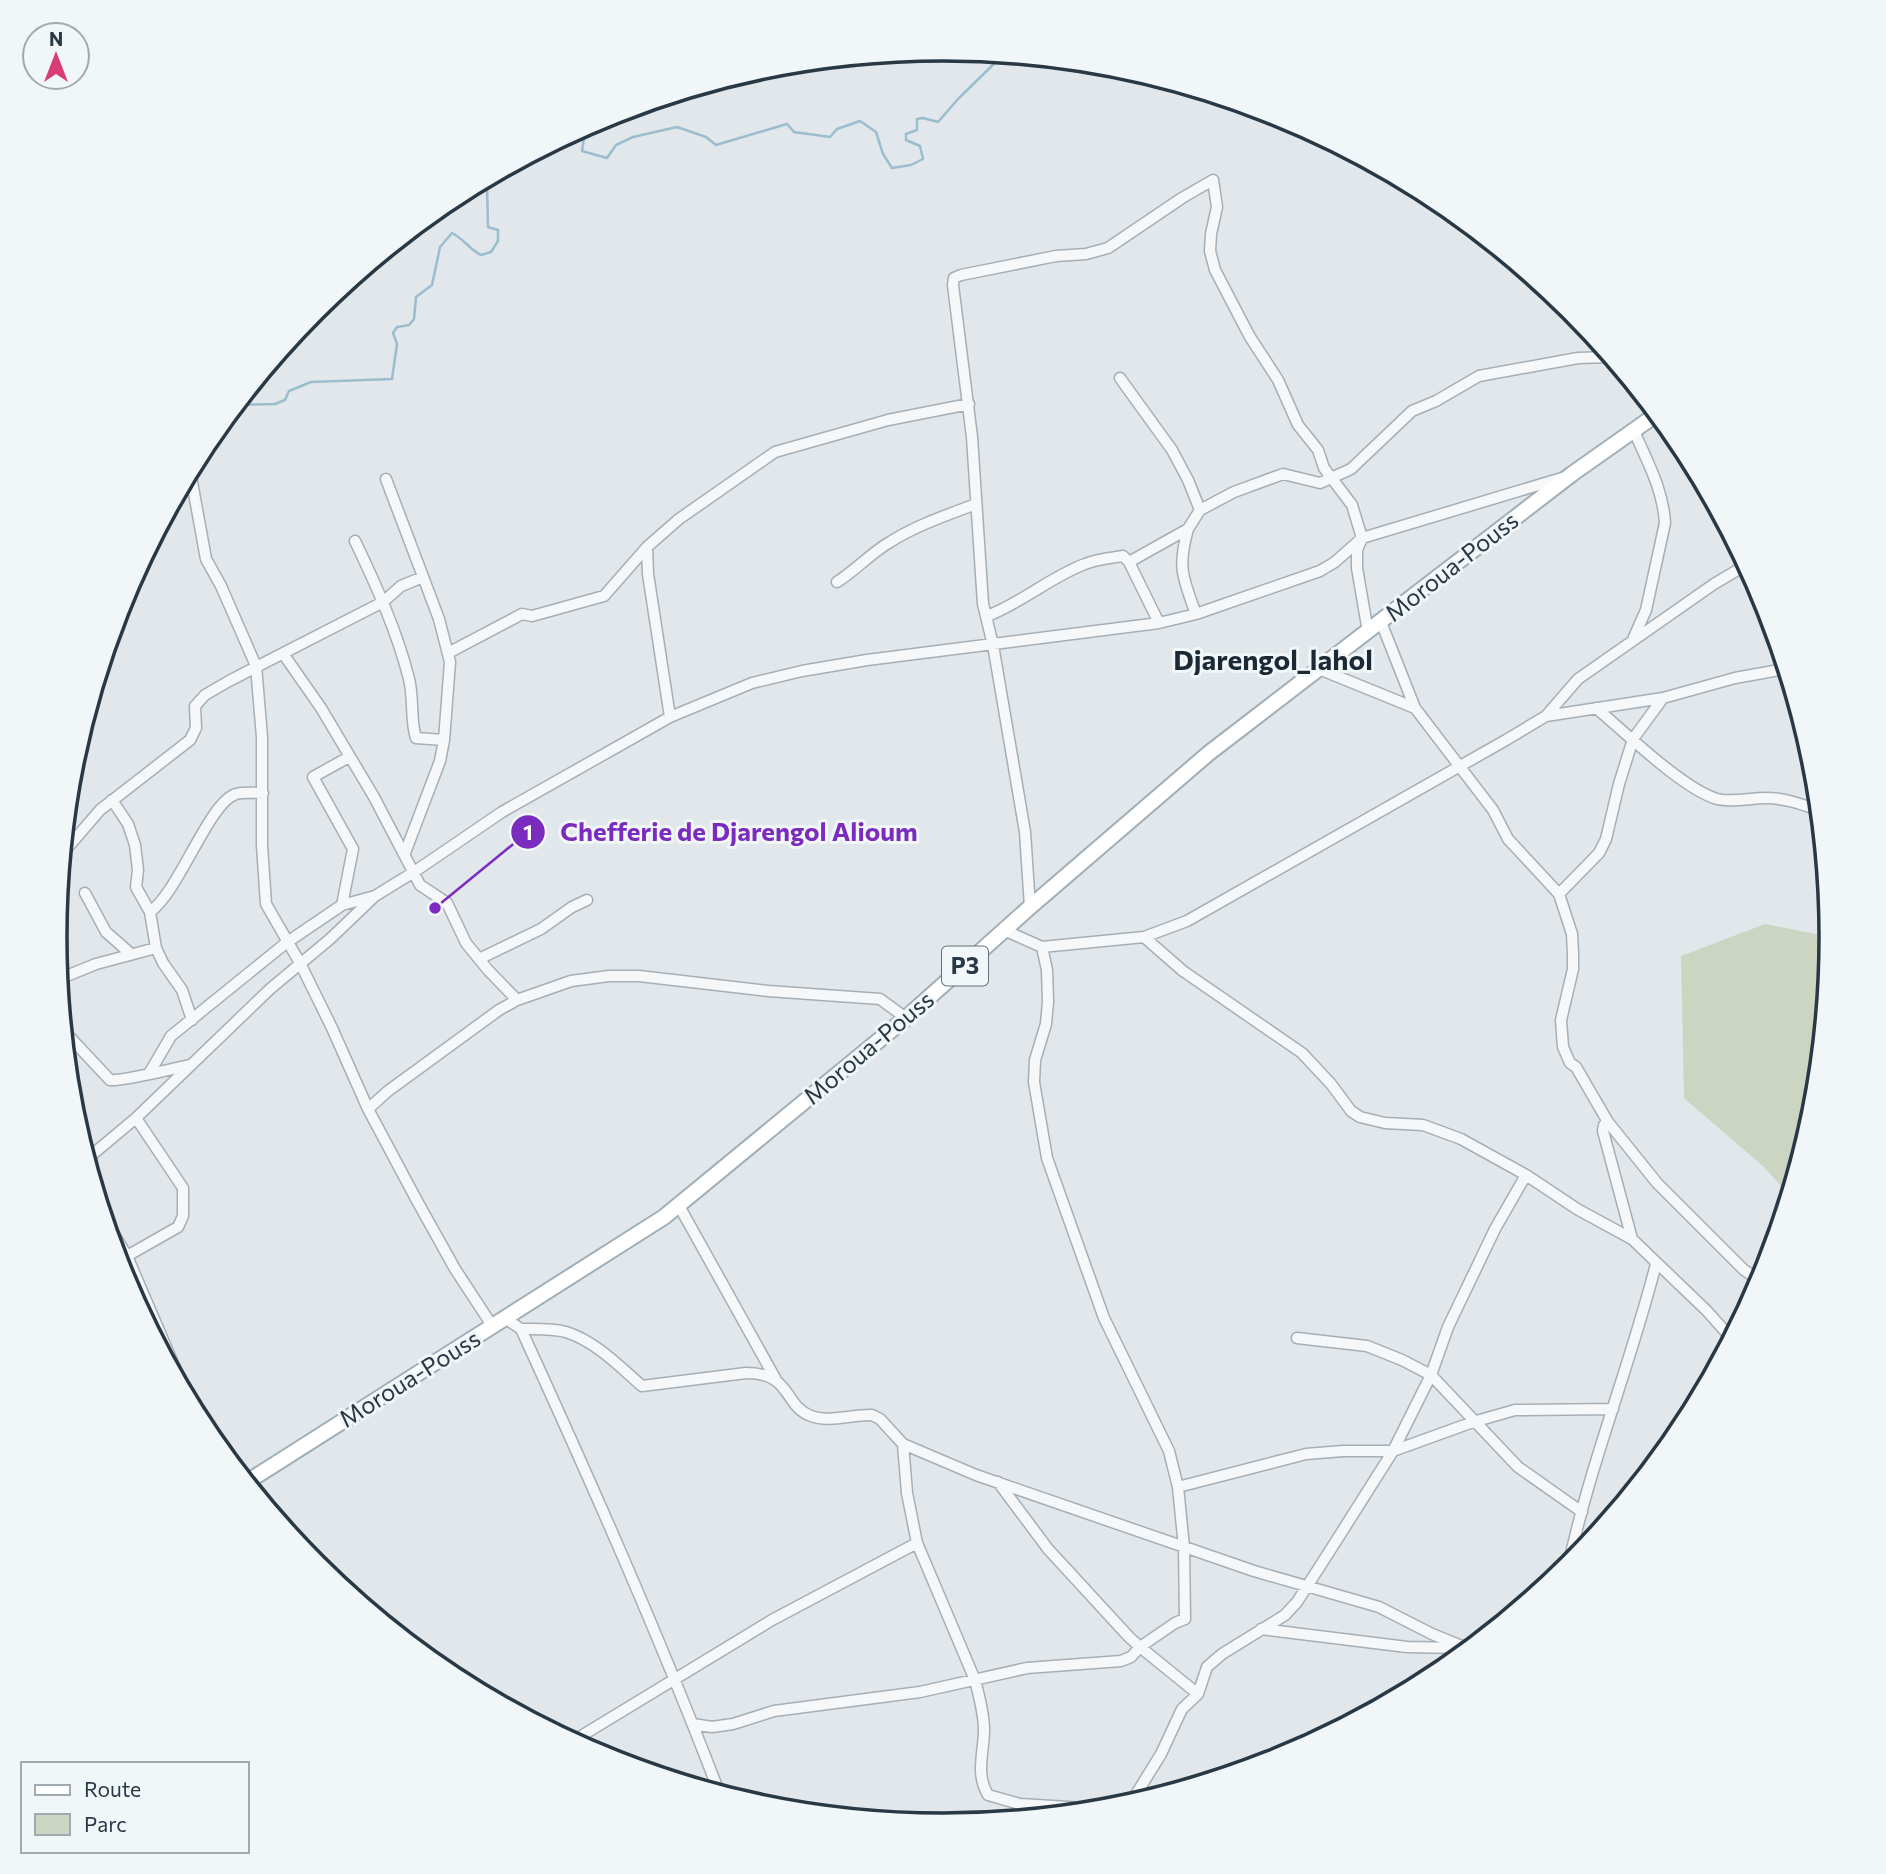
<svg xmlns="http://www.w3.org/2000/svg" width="1886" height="1874" font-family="Commissioner,sans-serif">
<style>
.green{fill:#cbd5c2}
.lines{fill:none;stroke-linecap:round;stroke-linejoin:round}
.stream{stroke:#9abecd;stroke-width:2.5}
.minor-casing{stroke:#a6afb6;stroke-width:13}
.primary-casing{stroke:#a0aeb8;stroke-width:18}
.minor{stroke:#f5f7f9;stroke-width:10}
.primary{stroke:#fff;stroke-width:14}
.labels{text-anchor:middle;stroke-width:6;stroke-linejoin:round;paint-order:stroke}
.shield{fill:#f1f6f8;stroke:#64717a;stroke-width:2}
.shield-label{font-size:23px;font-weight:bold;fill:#283844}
.street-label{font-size:24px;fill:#283844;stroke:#f1f6f8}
.quarter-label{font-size:28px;font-weight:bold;fill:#1a2935;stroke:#f1f6f8}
.rim{fill:none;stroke:#283844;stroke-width:3.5}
.leader{fill:none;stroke:#7b2cbf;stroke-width:2.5}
.callout-dot{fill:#7b2cbf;stroke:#f1f6f8;stroke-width:2.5}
.mark-label{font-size:21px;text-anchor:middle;font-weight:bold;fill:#fff}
.callout-label{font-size:26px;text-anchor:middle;font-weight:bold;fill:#7b2cbf;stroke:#f1f6f8;stroke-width:6;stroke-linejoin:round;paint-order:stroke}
</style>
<rect width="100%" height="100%" fill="#e1e7eb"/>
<path class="green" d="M1765 924 1831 937 1814 1111 1788 1194 1765 1168 1684 1098 1681 956Z"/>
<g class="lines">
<path class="stream" d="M593 122 592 134 584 138 582 151 607 158 616 145 633 137 677 127 706 137 716 145 787 124 794 132 830 137 837 129 860 121 876 132 883 154 892 168 911 165 923 159 920 146 906 140V134L917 130V119L923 118 938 122 958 99 1003 55
M236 405 275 404 285 400 289 391 311 382 392 379 397 344 393 333 397 327 409 325 414 319 416 297 432 285 440 247 452 233C464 239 469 249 481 255L491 252 498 241V230L488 227 487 186 484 180"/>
<defs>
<path id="minor" d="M1120 378 1172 450 1188 480 1200 510
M1634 431C1647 461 1663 489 1665 523L1646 610 1634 637
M190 471 206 559 221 586 256 666 262 737V845L266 904 300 963 332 1028 368 1109 416 1199 455 1269 493 1327
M386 479 439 619 450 662 444 740 440 761 405 853
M1188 529C1177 568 1183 578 1196 614
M355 541C376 585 397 631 409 679 414 698 410 720 416 738L444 740
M647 547 648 574 670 717
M1129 562 1188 529 1200 510 1234 492 1283 474 1320 483 1351 469 1412 411 1436 401 1479 376 1578 358 1610 357
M837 582C856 570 871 553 890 542 917 525 947 515 976 504
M987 616C1022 603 1050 577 1085 564 1097 559 1110 558 1123 556L1129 562 1159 623
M1381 622 1415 708 1493 810 1508 839 1559 894 1572 934 1573 953V969L1561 1020 1563 1047 1570 1063 1576 1067 1608 1122 1657 1183 1744 1270 1761 1281
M450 652 522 614 532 616 604 596 647 547 679 519 775 452 888 420 969 404
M284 655 321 708 374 797 420 885 447 903 466 943 488 970 517 1000
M1319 669 1415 708
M1596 708C1626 733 1683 789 1717 799 1734 803 1749 798 1766 798 1784 798 1801 804 1818 810
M1546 716 1663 698 1735 678 1785 669
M112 800 128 824 135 845 138 870 136 887 150 912
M63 853 100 810 190 740 196 728 195 706 205 695 229 681 383 602 401 586 423 577
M85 893 106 932 131 954
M1559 894 1599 853 1606 839 1619 784 1633 739 1663 698
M342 905 353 849 313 777 349 757
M1030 907 1025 832 993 645 983 604 972 437 953 285 954 278 961 275 1056 256 1086 254 1108 248 1182 198 1213 180 1217 207 1211 234 1210 251 1215 270 1250 337 1278 380 1298 425 1318 450 1324 468 1352 505 1362 538 1357 550V568L1368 632
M1006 931 1042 947 1144 937 1187 921 1506 740 1546 716 1578 679 1714 584 1746 565
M1144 937 1183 971 1302 1053 1331 1084 1351 1111 1360 1117 1385 1123 1423 1125 1461 1139 1526 1175 1577 1209 1632 1239 1707 1311 1731 1338
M479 959 541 929 572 907 587 900
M59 979 96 964 156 948
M192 1020 182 990 163 963 156 948 150 912C180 890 209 802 236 794 244 792 254 793 263 793
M64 1031 110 1080C121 1082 175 1068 191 1065
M150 1072 171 1036 286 943 342 905 375 896
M368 1109 388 1091 499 1010 517 1000 571 981 609 976H639L768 991 880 999 906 1018
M1608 1122 1604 1125 1603 1131 1632 1239
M87 1159 136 1118 270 989 330 939 375 896 414 872 502 812 670 717 752 683 802 671 867 660 1159 623 1196 614 1320 571 1335 562 1362 538 1562 478
M678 1204 775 1378
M105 1219 127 1256 190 1403
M127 1256 178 1227 183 1216V1188L136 1118
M505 1318 521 1329C591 1482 659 1635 719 1792
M521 1329C536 1329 551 1328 566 1332 595 1341 619 1366 642 1386L746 1373C793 1373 783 1406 811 1416 829 1423 854 1414 872 1415L880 1419 903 1444 976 1475 1254 1571 1379 1607 1432 1634 1469 1649
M1297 1338 1367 1346 1402 1360 1431 1375 1518 1467 1582 1512
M903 1444 907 1493 917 1543 975 1680C979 1696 984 1713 984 1730 984 1753 975 1773 988 1795L1020 1804 1101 1809
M998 1482 1048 1549 1129 1637 1140 1647 1175 1623 1185 1619 1184 1547 1178 1487 1169 1451 1104 1318 1047 1158 1034 1082 1035 1060 1046 1024 1048 1002 1047 970 1042 947
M1178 1487 1306 1454 1343 1451H1393L1473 1422 1515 1410 1613 1409
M1568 1567C1590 1464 1630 1366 1656 1264
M1261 1629 1407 1647 1459 1648
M693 1724 712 1727 733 1724 774 1711 920 1692 1027 1668 1121 1661 1131 1657 1140 1647 1198 1694
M573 1741 772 1620 917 1543
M1130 1804 1161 1754 1182 1709 1198 1694 1207 1667 1222 1654 1285 1615 1297 1602 1338 1538 1393 1451 1431 1375 1448 1327 1495 1229 1526 1175"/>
<path id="primary" d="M247 1482 664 1217 906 1018 1030 907 1209 753 1572 474 1657 414"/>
</defs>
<use href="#minor" class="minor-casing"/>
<use href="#primary" class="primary-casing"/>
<use href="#minor" class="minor"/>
<use href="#primary" class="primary"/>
</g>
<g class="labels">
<rect class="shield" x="942" y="946.5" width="46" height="39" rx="5"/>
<g class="shield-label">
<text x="965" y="974">P3</text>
</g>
<g class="street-label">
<text transform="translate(1452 567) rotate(-38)" y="8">Moroua-Pouss</text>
<text transform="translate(869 1048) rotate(-40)" y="8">Moroua-Pouss</text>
<text transform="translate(410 1379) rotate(-32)" y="8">Moroua-Pouss</text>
</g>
<g class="quarter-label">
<text x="1273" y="670">Djarengol_lahol</text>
</g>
</g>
<path d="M0 0H1886V1874H0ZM67 937a876 876 0 1 1 1752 0a876 876 0 1 1-1752 0Z" fill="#f1f6f8" fill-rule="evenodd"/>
<path class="rim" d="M67 937a876 876 0 1 1 1752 0a876 876 0 1 1-1752 0Z"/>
<path class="leader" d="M435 908L528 832"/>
<g class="callout-dot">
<circle cx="435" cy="908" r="7"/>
<circle cx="528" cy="832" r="18"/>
</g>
<g class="mark-label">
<text x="528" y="840">1</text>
</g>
<g class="callout-label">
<text x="739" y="841">Chefferie de Djarengol Alioum</text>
</g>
<rect x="21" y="1762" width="228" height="91" fill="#f1f6f8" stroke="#a1aab0" stroke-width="2"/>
<rect x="35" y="1785" width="35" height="10" fill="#ffffff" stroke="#a1aab0" stroke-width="2"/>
<text x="84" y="1797" font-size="21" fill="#283844">Route</text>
<rect x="35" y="1814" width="35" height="21" fill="#cbd5c2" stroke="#a1aab0" stroke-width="2"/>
<text x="84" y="1832" font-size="21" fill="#283844">Parc</text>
<g transform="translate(56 56)"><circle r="33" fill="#f1f6f8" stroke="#a1aab0" stroke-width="2"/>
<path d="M0-5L12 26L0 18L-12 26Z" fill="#d83e75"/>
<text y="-10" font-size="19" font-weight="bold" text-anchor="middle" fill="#283844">N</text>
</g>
</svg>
